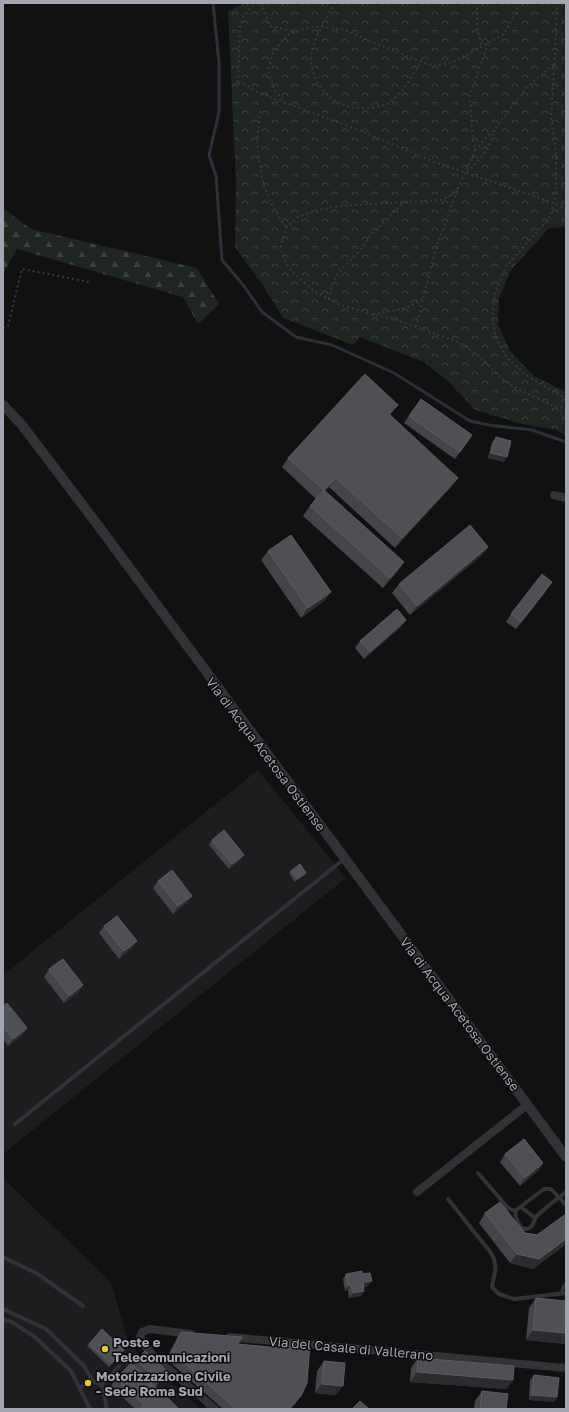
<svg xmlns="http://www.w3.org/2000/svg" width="569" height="1412" font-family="'Golos Text',sans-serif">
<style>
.built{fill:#1d1d1f}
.forest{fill:url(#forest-firs)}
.park{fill:url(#park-crowns)}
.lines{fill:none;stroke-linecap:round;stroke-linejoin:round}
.stream{stroke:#2b313a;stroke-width:3}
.path{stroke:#38393e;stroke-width:2;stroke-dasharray:2 3;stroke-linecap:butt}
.service{stroke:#323237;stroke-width:4}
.minor{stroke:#323237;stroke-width:8}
.tertiary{stroke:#323237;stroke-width:10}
.wall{fill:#44454a}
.shaded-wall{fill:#2b2c2f}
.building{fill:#4e5055;stroke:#5c5d64}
.poi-dot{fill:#e8c632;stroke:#0c0c0d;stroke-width:1.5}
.labels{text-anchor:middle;stroke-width:3;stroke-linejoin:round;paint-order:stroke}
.street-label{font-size:13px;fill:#a3a5b2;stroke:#0c0c0d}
.poi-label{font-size:13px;font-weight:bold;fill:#a3a5b2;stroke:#0c0c0d;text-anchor:start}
</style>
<defs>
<pattern id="forest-firs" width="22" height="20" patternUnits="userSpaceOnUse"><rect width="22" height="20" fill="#1f2621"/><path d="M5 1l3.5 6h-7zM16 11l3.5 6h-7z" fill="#3c423f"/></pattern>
<pattern id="park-crowns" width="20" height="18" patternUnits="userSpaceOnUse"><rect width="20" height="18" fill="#1f2621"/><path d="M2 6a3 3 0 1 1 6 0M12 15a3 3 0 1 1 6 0" fill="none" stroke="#3c423f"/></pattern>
</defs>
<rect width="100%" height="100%" fill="#111112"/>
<path class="built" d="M258 770 346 878 3 1154V975Z
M3 1178 111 1282 129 1345 201 1409H3Z"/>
<path class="forest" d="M3 208 31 229 197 268 219 304 198 324 183 297 17 249 3 274Z"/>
<path class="park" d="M245 3H566V227L549 228 511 270 499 298 498 324 510 351 534 376 566 392V436L557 430 523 424 475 410 450 383 424 362 360 337 353 345 283 318 264 287 235 247 236 180 228 11Z"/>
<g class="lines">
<path class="stream" d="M213 3 219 63V112L209 155 216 176 222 260 244 286 262 312 296 337 332 345 394 373 470 421 489 425 532 430 566 442"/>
<path class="path" d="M261 3 270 26 295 32
M335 3C327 18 311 41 311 59 312 89 338 111 368 108 375 107 383 106 389 103 403 93 412 76 421 62
M477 3V27L482 46
M518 3 517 11 504 34 455 61 436 66 421 62 342 29 322 27H310L287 35 273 53 268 70 275 91 286 103 364 132 432 161 554 203 566 209
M557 3 555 56 551 116 556 153V185L554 203 549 219 506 266 495 293 492 319 496 339 507 358 526 375 566 399
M488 43 470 96 472 130 475 150 459 186 435 251 416 327 458 342 478 355 499 376 514 387 553 406 566 408
M238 83 244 84 257 92 285 103
M234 85 238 83 240 27 243 17 255 3
M260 111 257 144 263 183 270 201 283 224 287 227
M475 150 495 129 527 87 554 64
M467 172C481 160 489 148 495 130
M329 299 333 282 338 273 363 247 370 236 400 206 406 202
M373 314C391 311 409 310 423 298
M416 327 394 319 371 314 338 304 314 291 291 271 284 259 281 248 283 237 287 227 298 217 318 210 339 206 440 200 448 197 458 188
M3 328 8 326 22 269 89 282"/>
<path class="service" d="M15 1124 344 859
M478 1173 508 1208 515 1211 544 1189H551L566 1205
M448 1199 491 1253C499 1267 494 1273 492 1287L499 1294 514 1299 566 1293
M521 1207 535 1218
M515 1211C516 1218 520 1235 531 1227 534 1224 534 1219 537 1216 546 1207 556 1200 566 1192
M3 1257 36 1273 83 1306
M562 1293 563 1288 566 1284
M3 1309 46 1329 84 1366 92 1380
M3 1320 10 1321 35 1337 71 1371 90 1409
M80 1389C88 1378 90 1380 102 1385
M107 1409 102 1385 119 1366"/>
<path class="minor" d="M554 495 566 498
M417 1192 527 1105
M191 1334 150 1329 142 1332 140 1337 144 1345 157 1359 215 1409
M230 1337 566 1368"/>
<path class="tertiary" d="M3 405 22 425 97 524 566 1157"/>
</g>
<path class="wall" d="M421 399 472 435 455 459 404 423Z
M390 415 451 487 395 548 329 487 325 491 398 571 383 588 303 516 310 506 316 499 282 467 288 458Z
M496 437 504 462 488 458 492 442Z
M488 547 481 556 410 615 392 593 399 584Z
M268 551 331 592 324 601 301 618 261 560Z
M547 590 516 629 506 622 511 614Z
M406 620 401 627 364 659 355 648 360 641Z
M212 840 241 860 229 869 209 845Z
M291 871 304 875 295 882 289 873Z
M158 881 187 903 173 914 153 888Z
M104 926 132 948 119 959 99 933Z
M49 969 78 993 64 1003 44 977Z
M3 1006 27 1028 22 1035 8 1046 3 1039Z
M505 1154 543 1163 538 1171 520 1186 500 1162Z
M485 1213 525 1233 537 1235 566 1214V1244L533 1269 510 1263 479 1223Z
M346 1274H362L368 1286 364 1287V1291L361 1296 349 1298 348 1290 345 1291 343 1279Z
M536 1298 566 1301V1344L526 1340 529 1308Z
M181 1332 238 1344 285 1349 291 1341 296 1403 291 1409H223L166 1359 176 1340Z
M89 1344 123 1352 109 1367 87 1346Z
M418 1358 507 1389 410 1382 411 1368Z
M136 1360 165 1377 156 1386 133 1365Z
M324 1361 336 1395 315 1393 317 1371Z
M534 1375 557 1397 554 1402 529 1400 530 1380Z
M116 1379 179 1409H135L111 1386Z
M482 1391 506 1409H474L475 1401Z"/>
<path class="shaded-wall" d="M398 405 391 414 382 424 389 414Z
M491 453 507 457 504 462 488 458Z
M336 478 329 487 317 500 324 490Z
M458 478 451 487 395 548 402 538Z
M488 547 481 556 410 615 417 606Z
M404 562 398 571 383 588 390 578Z
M552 582 547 590 516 629 521 622Z
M331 592 324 601 301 618 308 608Z
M406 620 401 627 364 659 370 652Z
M244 855 241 860 229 869 232 864Z
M306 873 304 875 295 882 297 879Z
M192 896 187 903 173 914 178 906Z
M137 941 132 948 119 959 124 951Z
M83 985 78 993 64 1003 69 996Z
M27 1028 22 1035 8 1046 13 1039Z
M543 1163 538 1171 520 1186 525 1178Z
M566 1239V1244L533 1269 510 1263 517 1254Z
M372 1281 368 1286 359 1287 363 1282Z
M351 1285 348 1290 345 1291 348 1286Z
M364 1291 361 1296 349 1298 353 1293Z
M533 1330 566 1333V1344L526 1340Z
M168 1372 165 1377 156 1386 160 1381Z
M417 1372 513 1380 507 1389 410 1382Z
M322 1384 343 1386 336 1395 315 1393Z
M532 1395 557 1397 554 1402 529 1400Z
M301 1396 296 1403 291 1409H289Z"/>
<path class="building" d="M365 374 398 405 389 414 458 478 402 538 336 478 324 490 288 458Z
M421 399 472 435 460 452 409 416Z
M496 437 511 441 507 457 491 453Z
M324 490 404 562 390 578 310 506Z
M470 525 488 547 417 606 399 584Z
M291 535 331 592 308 608 268 551Z
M542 574 552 582 521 622 511 614Z
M397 609 406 620 370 652 360 641Z
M224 830 244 855 232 864 212 840Z
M300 864 306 873 297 879 291 871Z
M172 870 192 896 178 906 158 881Z
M117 916 137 941 124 951 104 926Z
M63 959 83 985 69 996 49 969Z
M7 1003 27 1028 13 1039 3 1026V1006Z
M524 1139 543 1163 525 1178 505 1154Z
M500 1202 525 1233 537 1235 566 1214V1239L539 1259 517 1254 485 1213Z
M362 1271V1274L370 1273 372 1281 363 1282 364 1291 353 1293 351 1285 348 1286 346 1274Z
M536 1298 566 1301V1333L533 1330Z
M102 1329 124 1350 111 1364 89 1344Z
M181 1332 242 1337 238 1344 290 1349 291 1341 310 1343 307 1383 301 1396 289 1409H236L172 1352Z
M145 1351 168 1372 160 1381 136 1360Z
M418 1358 514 1366 513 1380 417 1372Z
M324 1361 345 1363 343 1386 322 1384Z
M131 1363 179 1409H141L144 1405 116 1379Z
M534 1375 559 1378 557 1397 532 1395Z
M482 1391 508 1394 506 1409H480Z
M360 1401 369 1409H352Z"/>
<g class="poi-dot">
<circle cx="105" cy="1349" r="4"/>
<circle cx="88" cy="1383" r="4"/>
</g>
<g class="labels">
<g class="street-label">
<text transform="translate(266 754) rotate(53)" y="5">Via di Acqua Acetosa Ostiense</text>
<text transform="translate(460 1014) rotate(53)" y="5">Via di Acqua Acetosa Ostiense</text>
<text transform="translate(351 1348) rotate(5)" y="5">Via del Casale di Vallerano</text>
</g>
<g class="poi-label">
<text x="113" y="1347">Poste e<tspan x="113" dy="15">Telecomunicazioni</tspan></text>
<text x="96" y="1381">Motorizzazione Civile<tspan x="96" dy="15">- Sede Roma Sud</tspan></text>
</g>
</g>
<rect width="569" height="1412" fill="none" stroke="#a3a5b2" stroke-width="8"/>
</svg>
